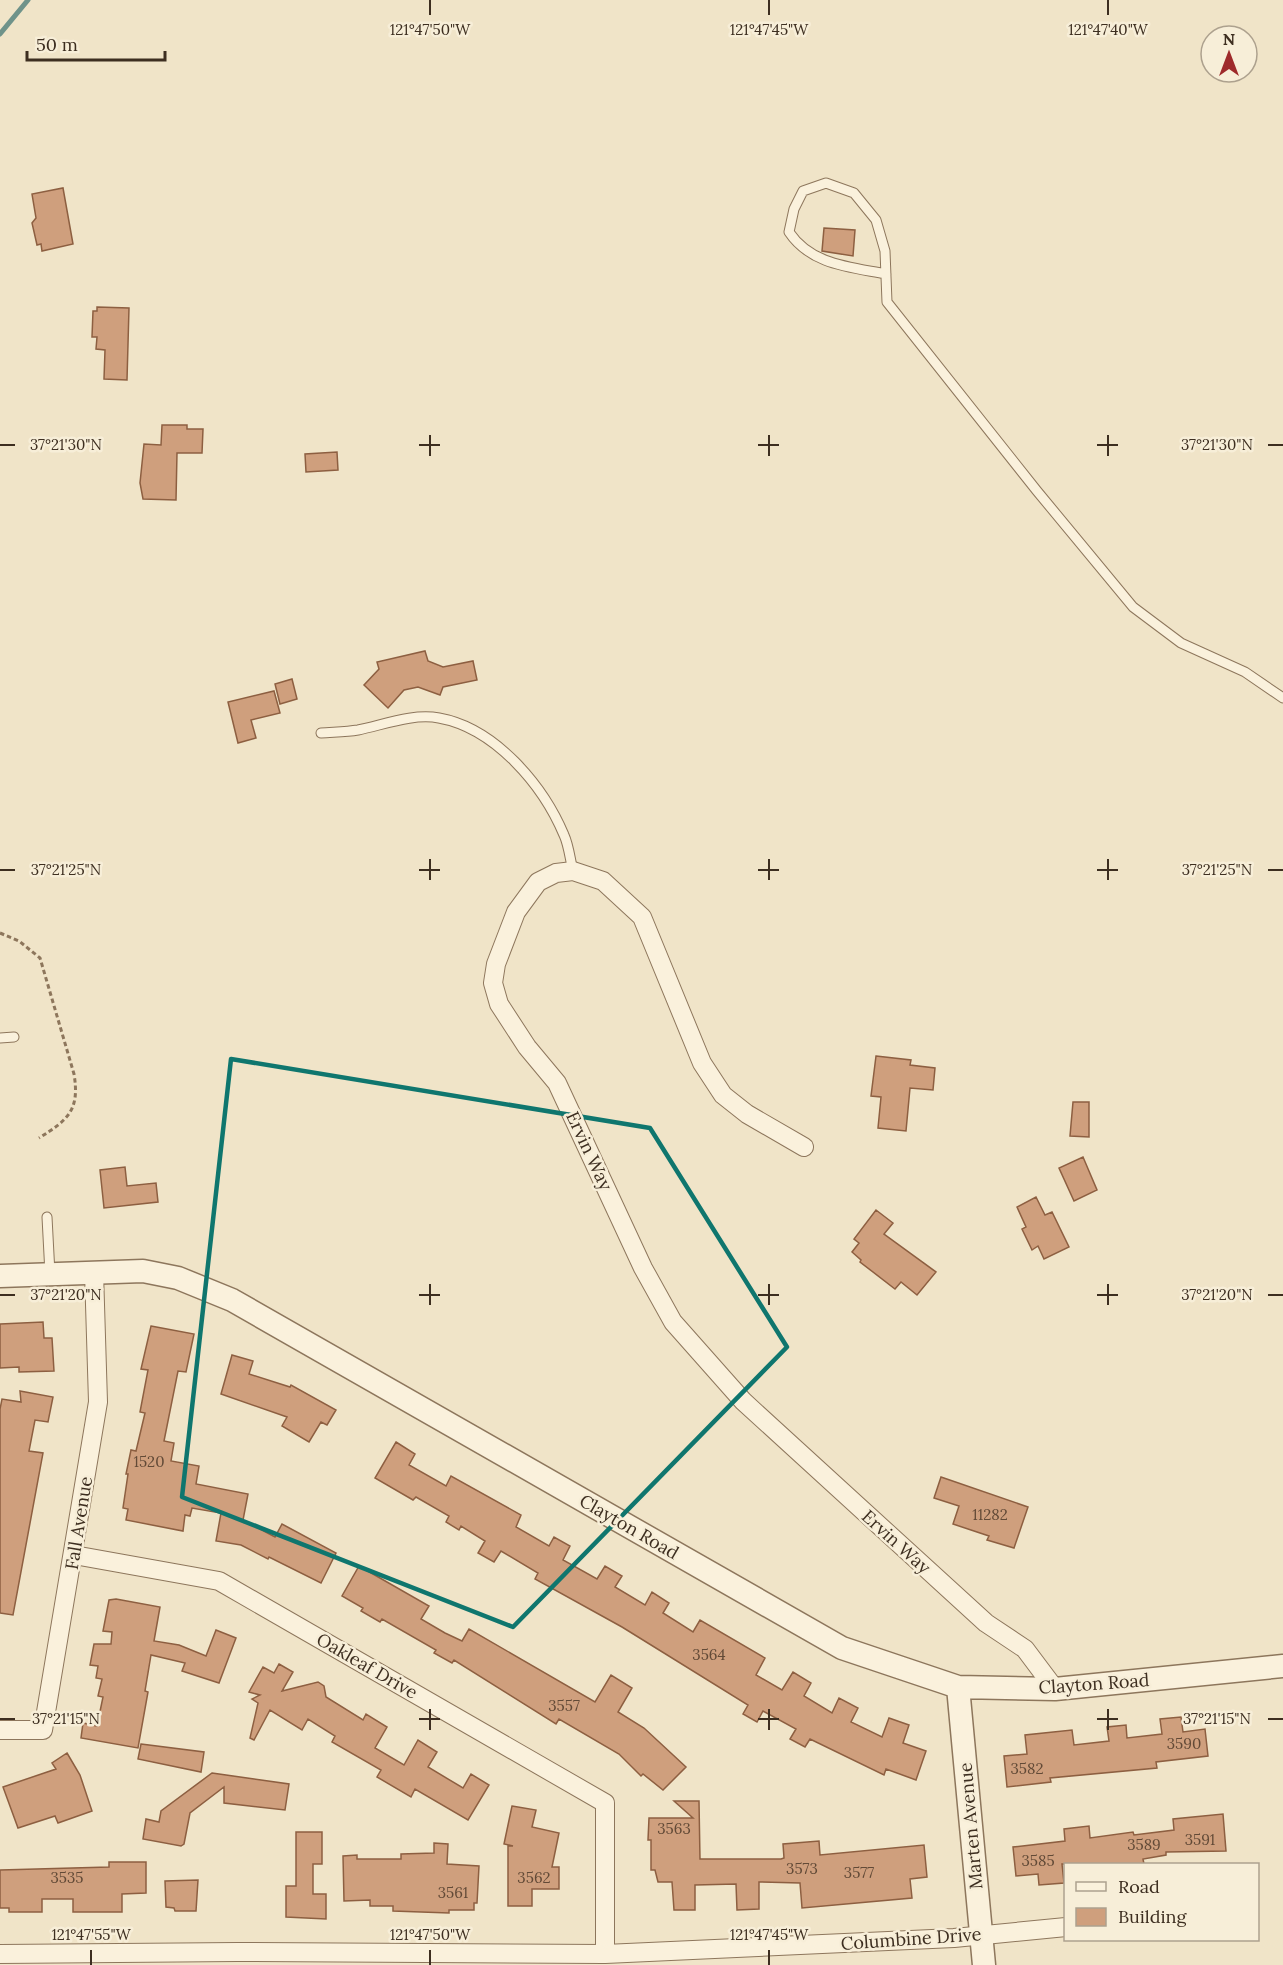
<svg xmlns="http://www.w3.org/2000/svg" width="1283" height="1965" font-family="Lora,serif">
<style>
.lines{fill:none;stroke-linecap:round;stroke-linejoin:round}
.stream{stroke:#6f938a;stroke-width:5}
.building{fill:#cf9f7d;stroke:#8d5f41;stroke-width:1.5}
.service-casing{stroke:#8d765c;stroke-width:11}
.minor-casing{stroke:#8d765c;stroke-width:20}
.tertiary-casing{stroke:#8d765c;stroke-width:25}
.path{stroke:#8d765c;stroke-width:3;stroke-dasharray:4.5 3;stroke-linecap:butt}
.service{stroke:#faf1dc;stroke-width:9}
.minor{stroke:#faf1dc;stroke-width:18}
.tertiary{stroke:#faf1dc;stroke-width:22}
.marked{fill:none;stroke:#0f766e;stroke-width:4.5;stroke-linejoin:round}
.ticks{fill:none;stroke:#3d2e20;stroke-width:2}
.labels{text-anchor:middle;stroke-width:5;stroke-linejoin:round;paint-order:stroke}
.number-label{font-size:15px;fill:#624a37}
.street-label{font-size:18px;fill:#3d2e20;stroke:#f7eed8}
.ticks-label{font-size:15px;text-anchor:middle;fill:#3d2e20;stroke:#f7eed8;stroke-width:5;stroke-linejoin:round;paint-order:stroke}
</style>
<rect width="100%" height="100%" fill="#f0e4c8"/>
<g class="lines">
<path class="stream" d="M0 34 28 0"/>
</g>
<path class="building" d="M63 188 73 244 42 251 41 244 37 245 32 223 36 218 32 194Z
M824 228 855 230 853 256 822 251Z
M97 307 129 308 127 380 104 379 105 350 96 349 97 337H92L93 311H97Z
M162 425H187V429H203L202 453H177L176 500 143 499 140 483 144 444 161 445Z
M337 452 338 470 306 472 305 454Z
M425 651 428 661 443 667 473 661 477 680 443 687 440 695 418 687 404 690 388 708 364 685 379 669 377 662Z
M292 679 297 699 280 704 275 684Z
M274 691 280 713 251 720 256 738 238 743 228 702Z
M876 1056 911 1060 910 1065 935 1068 933 1090 910 1088 906 1131 878 1128 881 1097 871 1096Z
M1073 1102H1089V1137L1070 1136Z
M1083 1157 1097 1190 1074 1201 1059 1168Z
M125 1167 127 1186 156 1183 158 1202 104 1208 100 1170Z
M1036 1197 1045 1215 1052 1212 1069 1247 1044 1259 1038 1246 1032 1250 1022 1229 1026 1227 1017 1207Z
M876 1210 893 1223 884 1234 936 1272 917 1295 901 1282 895 1289 860 1262 861 1260 852 1252 859 1243 854 1239Z
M43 1322 44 1338H52L54 1371 19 1372V1367L0 1368V1324Z
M151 1326 194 1334 186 1372 178 1371 164 1441 174 1443 171 1461 199 1466 196 1484 248 1494 243 1520 275 1537 282 1524 336 1553 321 1583 269 1557 268 1559 241 1545 216 1541 221 1513 192 1508 190 1516 185 1515 183 1531 126 1520 128 1509 123 1508 128 1474H126L131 1450 136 1451 145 1413 140 1412 148 1370 141 1369Z
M232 1355 253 1361 249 1374 290 1387 291 1385 336 1410 327 1425 321 1422 309 1442 282 1426 287 1417 221 1394Z
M20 1391 53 1397 48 1422 35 1420 29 1451 43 1453 13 1615 0 1613V1409L2 1399 21 1402Z
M396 1442 415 1454 409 1465 446 1486 451 1476 521 1515 516 1527 549 1546 554 1537 570 1546 563 1560 597 1579 605 1566 622 1576 615 1587 645 1605 652 1592 669 1603 663 1613 693 1632 700 1620 765 1658 756 1675 782 1690 793 1672 811 1683 804 1696 832 1713 839 1698 858 1708 851 1722 882 1737 889 1718 909 1725 903 1743 926 1751 916 1780 886 1769 884 1775 810 1739 805 1747 790 1739 796 1729 763 1711 757 1722 743 1714 748 1705 622 1627 535 1579 538 1573 501 1551 494 1562 478 1553 485 1541 461 1526 459 1530 446 1522 449 1516 416 1497 413 1500 375 1478Z
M941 1477 1028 1507 1014 1548 987 1540 989 1536 953 1524 959 1506 934 1498Z
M359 1566 429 1606 421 1619 445 1633 462 1641 469 1629 595 1702 611 1675 632 1688 618 1712 644 1728 686 1767 663 1790 643 1774 641 1776 619 1754 559 1719 556 1724 454 1660 452 1663 434 1653 436 1650 382 1619 380 1622 361 1611 363 1608 342 1596Z
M116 1599 160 1607 154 1641 179 1645 206 1656 216 1630 236 1638 219 1683 182 1671 185 1663 151 1655 145 1691 148 1692 138 1748 81 1738 83 1723 97 1726 103 1697 98 1696 102 1679 96 1678 98 1666 90 1665 94 1644H111L112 1632 103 1631 109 1600Z
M279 1664 293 1672 282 1691 318 1682 324 1686 326 1697 363 1720 366 1714 387 1727 375 1748 404 1765 418 1740 437 1752 428 1767 463 1788 471 1774 489 1785 468 1820 415 1789 411 1797 377 1777 381 1770 332 1742 335 1736 308 1719 302 1730 270 1710 254 1740 250 1738 258 1703 252 1699 260 1695 249 1692 263 1667 274 1673Z
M1181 1717 1183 1732 1205 1729 1208 1756 1156 1762 1157 1768 1050 1778 1051 1782 1007 1787 1004 1756 1027 1754 1025 1735 1072 1730 1074 1745 1109 1741 1107 1727 1126 1725 1127 1738 1162 1734 1160 1719Z
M141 1744 204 1752 201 1772 138 1759Z
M67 1753 80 1775 92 1811 58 1823 55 1816 18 1828 3 1787 56 1769 52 1763Z
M212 1773 289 1784 285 1810 224 1803V1787L190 1813 184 1844 181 1846 143 1839 146 1819 159 1822 161 1811Z
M674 1801H699L700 1859H781L784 1858 783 1844 819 1841 820 1855 924 1845 927 1877 910 1879 912 1898 802 1908 800 1883 759 1882V1909L737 1910 736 1884 695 1885V1910H674L672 1882H658L655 1870H651V1840H648L649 1818H693Z
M512 1806 536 1810 532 1827 559 1833 552 1867H559V1889H532V1906H508V1846H513L504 1844Z
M1223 1814 1226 1851 1166 1852V1855L1143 1859 1144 1864H1062L1064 1883 1039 1885 1038 1874 1016 1876 1013 1847 1065 1841 1064 1829 1089 1826 1090 1838 1133 1832 1134 1835 1174 1830 1173 1819Z
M296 1832H322V1864H313V1894H326V1919L286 1917V1886H296Z
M434 1843 448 1844 447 1864 479 1866 477 1903H474V1910H449V1913L393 1911V1906H370V1900L344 1901 343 1856 357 1855V1859H401V1854L434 1853Z
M109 1862H146V1893L122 1894V1912H73V1899H42V1912H9V1908H0V1870L109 1867Z
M198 1880 196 1911H175L174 1908 166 1907 165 1881Z"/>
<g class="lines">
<defs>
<path id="service" d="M886 274C850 267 811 265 789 232L794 209 803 191 826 183 854 193 876 220 885 251 887 302 1037 491 1133 607 1181 643 1245 672 1283 698
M321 733C333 732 346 732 358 730 383 725 413 713 439 718 495 728 543 785 564 835 569 846 570 859 573 871
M0 1038 14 1037
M47 1217 50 1274"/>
<path id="minor" d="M804 1147 747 1114 723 1095 702 1063 642 917 603 881 573 871 556 873 538 882 516 912 496 964 493 983 499 1004 527 1047 557 1083 643 1268 673 1322 743 1401 986 1623 1025 1649 1055 1689
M74 1555 219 1581 605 1803V1954
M0 1730H43L98 1402 94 1272
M0 1954 237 1952 605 1954 954 1938 1066 1927"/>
<path id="tertiary" d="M0 1276 143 1271 178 1278 232 1300 842 1648 958 1687 1055 1689 1283 1666
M958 1687 984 1965"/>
</defs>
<use href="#service" class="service-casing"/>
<use href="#minor" class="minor-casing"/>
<use href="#tertiary" class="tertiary-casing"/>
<path class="path" d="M0 933 19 941 40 958 74 1074C80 1110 68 1120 39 1138"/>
<use href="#service" class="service"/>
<use href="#minor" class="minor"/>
<use href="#tertiary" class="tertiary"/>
</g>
<path class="marked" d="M231 1059 650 1128 787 1347 513 1627 182 1497Z"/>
<path class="ticks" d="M430 0V15M769 0V15M1108 0V15M430 435V456M769 435V456M1108 435V456M0 445H15M419 445H440M758 445H779M1097 445H1118M1268 445H1283M430 859V880M769 859V880M1108 859V880M0 870H15M419 870H440M758 870H779M1097 870H1118M1268 870H1283M430 1284V1305M769 1284V1305M1108 1284V1305M0 1295H15M419 1295H440M758 1295H779M1097 1295H1118M1268 1295H1283M430 1709V1730M769 1709V1730M1108 1709V1730M0 1719H15M419 1719H440M758 1719H779M1097 1719H1118M1268 1719H1283M91 1950V1965M430 1950V1965M769 1950V1965"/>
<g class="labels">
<g class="number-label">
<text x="149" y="1467">1520</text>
<text x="990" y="1520">11282</text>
<text x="709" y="1660">3564</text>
<text x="564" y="1711">3557</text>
<text x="1184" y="1749">3590</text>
<text x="1027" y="1774">3582</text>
<text x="674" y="1834">3563</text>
<text x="1200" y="1845">3591</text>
<text x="1144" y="1850">3589</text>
<text x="1038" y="1866">3585</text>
<text x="802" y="1874">3573</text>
<text x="859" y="1878">3577</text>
<text x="67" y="1883">3535</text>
<text x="534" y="1883">3562</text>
<text x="453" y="1898">3561</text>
</g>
<g class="street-label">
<text transform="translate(589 1151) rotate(65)" y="6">Ervin Way</text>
<text transform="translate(79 1523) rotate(-81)" y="6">Fall Avenue</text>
<text transform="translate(629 1527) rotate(30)" y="6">Clayton Road</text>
<text transform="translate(896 1542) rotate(42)" y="6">Ervin Way</text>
<text transform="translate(367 1666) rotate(30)" y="6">Oakleaf Drive</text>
<text transform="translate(1094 1684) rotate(-4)" y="6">Clayton Road</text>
<text transform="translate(971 1826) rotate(-95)" y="6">Marten Avenue</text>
<text transform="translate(911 1939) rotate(-4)" y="6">Columbine Drive</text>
</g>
</g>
<g class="ticks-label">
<text x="430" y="35">121°47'50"W</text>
<text x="769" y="35">121°47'45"W</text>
<text x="1108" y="35">121°47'40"W</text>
<text x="66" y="450">37°21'30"N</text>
<text x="1217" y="450">37°21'30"N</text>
<text x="66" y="875">37°21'25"N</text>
<text x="1217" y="875">37°21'25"N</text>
<text x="66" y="1300">37°21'20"N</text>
<text x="1217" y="1300">37°21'20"N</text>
<text x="66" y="1724">37°21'15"N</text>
<text x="1217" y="1724">37°21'15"N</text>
<text x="91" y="1940">121°47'55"W</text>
<text x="430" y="1940">121°47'50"W</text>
<text x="769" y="1940">121°47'45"W</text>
</g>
<rect x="1064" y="1863" width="195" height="78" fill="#f7eed8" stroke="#ada18e" stroke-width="1.5"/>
<rect x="1076" y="1882" width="30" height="9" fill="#faf1dc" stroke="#ada18e" stroke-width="1.5"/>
<text x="1118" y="1893" font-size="18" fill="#3d2e20">Road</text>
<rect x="1076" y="1908" width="30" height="18" fill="#cf9f7d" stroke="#ada18e" stroke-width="1.5"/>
<text x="1118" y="1923" font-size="18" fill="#3d2e20">Building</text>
<g transform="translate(1229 54)"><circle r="28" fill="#f7eed8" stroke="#ada18e" stroke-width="1.5"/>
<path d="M0-4.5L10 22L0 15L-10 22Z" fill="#9e2a2b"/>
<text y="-9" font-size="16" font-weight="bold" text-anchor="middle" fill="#3d2e20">N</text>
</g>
<path d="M27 51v9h138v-9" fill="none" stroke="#3d2e20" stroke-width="3"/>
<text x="36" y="51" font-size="18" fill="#3d2e20" stroke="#f7eed8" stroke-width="4.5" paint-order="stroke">50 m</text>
</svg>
